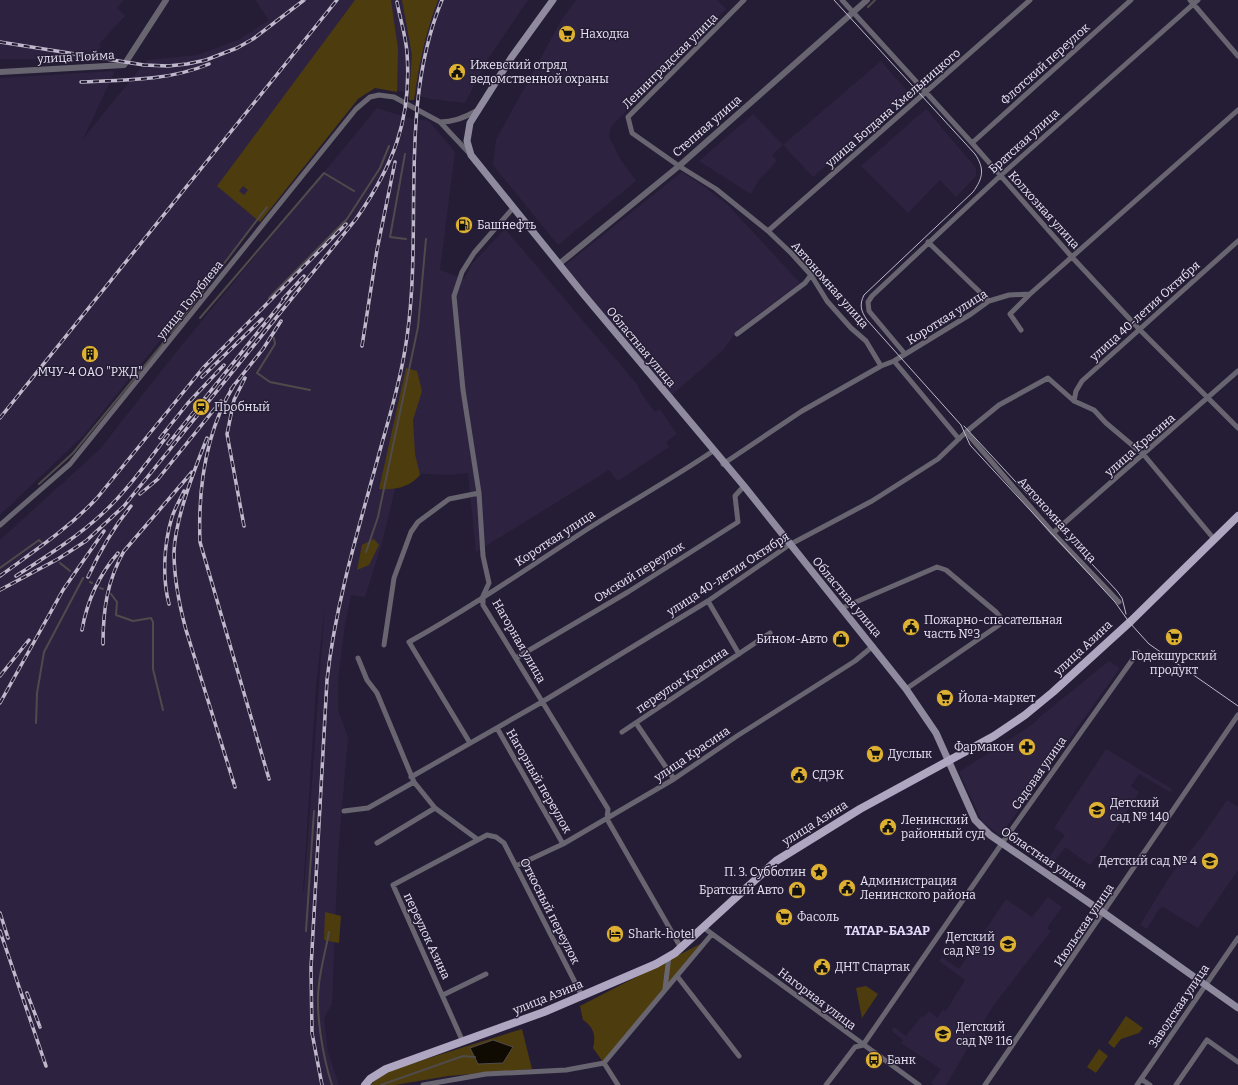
<svg xmlns="http://www.w3.org/2000/svg" width="1238" height="1085" font-family="Bitter,serif">
<style>
.built{fill:#2d2341;fill-rule:evenodd}
.green{fill:#4d3c0e;fill-rule:evenodd}
.water{fill:#0f0a02;stroke:#504b4b}
.lines{fill:none;stroke-linecap:round;stroke-linejoin:round}
.stream{stroke:#504b4b;stroke-width:2}
.minor{stroke:#686571;stroke-width:5}
.tertiary{stroke:#686571;stroke-width:6}
.secondary{stroke:#908a9e;stroke-width:7}
.primary{stroke:#afa7c1;stroke-width:8}
.tram{stroke:#bfb9cb;stroke-width:1}
.rail-casing{stroke:#bfb9cb;stroke-width:3.5}
.rail{stroke:#251d35;stroke-width:2;stroke-dasharray:6;stroke-linecap:butt}
.labels{text-anchor:middle;stroke-width:3;stroke-linejoin:round;paint-order:stroke}
.poi-label{font-size:12px;fill:#e9e4f4;stroke:#251d35;text-anchor:start}
.street-label{font-size:12px;fill:#e9e4f4;stroke:#251d35}
.neighbourhood-label{font-size:13px;font-weight:bold;fill:#e3dafa;stroke:#251d35}
</style>
<rect width="100%" height="100%" fill="#251d35"/>
<path class="built" d="M0 0H124L117 8 125 16 99 44 101 47 94 54 93 60 0 59Z
M255 0H528L486 62 465 103 431 99 374 85 356 97 84 435 0 515V78L115 71 83 139 147 60 198 55 240 39 269 20Z
M576 0H717L726 9 684 50 611 127 609 137 619 157 636 181 558 245 493 165 496 140 562 19Z
M881 61 909 93 813 177 783 145 772 155 777 161 758 181 751 194 699 161 753 114 783 145Z
M377 108 408 118 429 121 455 152 440 270 464 279 472 264 505 229 636 383 641 393 655 412 660 409 677 434 666 442 669 447 618 481 609 470 476 552 468 473 450 475 399 473 382 543 365 597 351 595 345 624 338 680V710L348 737 338 854 332 1004 324 1018 328 1052 339 1085H0V540L100 449 177 351ZM325 605 304 891H303L316 685Z
M926 109 976 168V176L956 197 940 180 908 213 861 166Z
M682 172 706 188 728 205 800 283 737 330 724 349 672 395 564 266Z
M1109 661 1120 668 1000 836 982 821 959 772 1033 724 1041 716Z
M1106 749 1172 789 1170 792 1139 774 1131 786 1139 792 1104 848 1090 865 1065 847 1051 866 1046 861 1065 835 1054 828Z
M1227 800 1238 807V870L1198 928 1163 907 1159 909 1147 929 1140 925 1170 876 1203 835Z
M1048 897 1062 907 1047 928 1051 931 993 1006 946 1085H934L931 1083 941 1069 901 1043 903 1040 892 1031 894 1027 906 1036 922 1016 924 1017 929 1011 937 1018 943 1010 946 1011 965 980 939 961 942 957 959 969 1006 899 1032 917Z"/>
<path class="green" d="M355 0H391L398 49 397 92 375 88 358 99 260 222 217 186ZM243 186 248 190 244 195 239 191Z
M402 0H438C425 34 419 64 414 100H409L412 55Z
M406 368 417 371 422 391 413 420 415 454 420 475C409 488 394 490 379 489Z
M374 539 379 545 369 565 357 570 362 545Z
M325 912 341 916 339 943 324 940Z
M702 943 603 1062 593 1048C596 1036 594 1027 583 1020L580 1006Z
M866 986 878 994 862 1018 856 988Z
M1126 1016 1143 1028 1139 1033 1121 1039 1114 1048 1108 1043Z
M522 1029 532 1069 448 1076 395 1085H370L381 1076 397 1068Z
M1099 1049 1108 1056 1096 1073 1087 1067Z"/>
<path class="water" d="M493 1040 513 1047 503 1063 478 1064 470 1048Z"/>
<g class="lines">
<path class="stream" d="M868 7 875 0
M405 154 390 237 406 239
M269 298 347 219 380 168 389 146
M200 318 324 173 354 191
M171 333 267 207
M274 338 275 344 257 373 270 382 310 390
M39 484 73 453 165 341
M366 552 378 517 418 327 426 239
M60 563 70 571
M0 568 39 540 44 545
M90 582 92 583
M100 588 103 589
M111 594 117 602 116 615 133 621 151 618 153 622V669L163 710
M36 723 37 693 44 652 83 578
M306 931 314 811
M329 932C326 949 321 966 319 984 315 1012 323 1058 332 1085
M381 1085 463 1056 475 1057"/>
<path class="minor" d="M744 0 628 117 632 133 679 166 716 189 768 231 791 253 811 275 827 301 851 328 866 341 881 366
M842 0 972 143 1071 256 1140 330 1238 428
M1190 0 1238 56
M440 122C454 122 464 118 476 111
M972 143 1131 0
M513 208 474 253 462 272 454 296 463 390 479 493 483 556 489 583 483 596V605L608 809 607 819 681 948
M768 231 1030 0
M928 242 989 301
M1021 330 1010 314 1030 294
M737 334 805 283 811 275
M905 354 869 311 868 302 872 296 1000 176 1198 0
M894 361 959 439
M1074 401 1076 391 1082 381 1238 241
M966 432 1053 533 1119 602
M723 464 802 411 881 366 894 361 971 314 989 301 1009 295 1030 294 1238 110
M0 525 70 464 356 109 370 97 379 95 394 97 440 122 470 154
M1053 533 1238 371
M708 601 739 654
M842 608 937 567 946 570 996 612 1001 618 999 625 906 689
M384 645 394 578 411 532 418 522 449 499 479 493
M358 658 367 680 377 693 414 782 435 808 477 839
M516 658 628 592 738 522 735 496 744 486
M636 723 674 779
M497 728 563 844
M622 732 770 633
M470 743 409 642C470 608 528 568 586 530 628 503 672 479 713 451
M411 777 542 702 708 601 789 545 872 501 938 459 966 432 999 405 1048 378 1074 401 1094 410 1106 423 1144 455 1214 539
M344 811 368 808 414 782
M377 843 435 808
M516 866 563 844 674 779 737 736 855 661 873 646
M704 928 919 1085
M677 976 739 1056
M665 989 669 956
M443 995 486 974
M463 1042 393 885 487 835 496 837 504 843 582 996
M863 1045 1005 839 1138 652
M604 1063 618 1085
M1141 1079 1150 1085
M423 1085 486 1074 566 1070 604 1063 712 934
M826 1085 855 1047 863 1045
M985 1085 1238 715
M1137 1085 1238 938
M1176 1085 1207 1040 1238 1062"/>
<path class="tertiary" d="M0 72 124 65 166 0
M559 264 679 166 867 0"/>
<path class="secondary" d="M553 0 511 58 470 123 467 141 471 155 584 295 744 486 906 689 936 733 975 820 990 835 1104 913 1238 1008"/>
<path class="primary" d="M365 1085 370 1079 386 1069 544 1012 656 964 675 953 776 861 860 809 994 736 1025 715 1053 692 1131 621 1238 516"/>
<path class="tram" d="M834 0 975 154C985 169 983 178 973 192L864 295C859 305 861 311 867 320L961 425 970 445 1115 602 1129 622 1149 644 1238 706
M964 426 1117 591 1122 598 1126 614"/>
<defs>
<path id="rail" d="M0 42 144 65 168 66 187 64 206 60 237 48 253 39 304 0
M81 82C125 80 168 81 209 64
M283 299 304 276
M362 346 377 250 395 162
M202 377 262 319
M234 385C206 431 198 489 200 542L269 779
M231 389 263 349 281 321
M0 418 337 0
M160 438 188 403 224 365
M207 438C195 468 175 519 174 552 174 578 179 604 186 630L235 787
M168 444 287 296
M140 494 158 479 221 401
M244 526 227 434 234 400 245 378
M0 576C34 551 68 529 97 498L203 368 346 224
M16 576C45 557 76 538 102 514 127 491 147 462 168 435
M88 577C100 551 113 528 131 506
M0 590 58 559 86 541 124 506 356 219C393 166 412 119 407 53 406 36 400 19 397 2
M169 604C162 578 164 543 172 517 175 508 180 500 184 491
M82 630C87 601 99 575 118 553
M103 644C103 610 107 581 124 551L192 472
M0 676 29 640
M0 703 63 590 104 531
M0 913 8 938
M0 931 46 1066
M27 993 40 1027
M322 1085 312 1033 311 968 327 680C336 599 361 521 382 443 392 408 402 373 407 337 423 226 398 106 442 0"/>
</defs>
<use href="#rail" class="rail-casing"/>
<use href="#rail" class="rail"/>
</g>
<defs>
<symbol id="supermarket-disc" viewBox="-11 -11 22 22"><circle r="9.5" fill="#deb133" stroke="#251d35"/><path d="M-6-5.5h2.5l.6 2H6L4.5 2H-2.5L-4.4-4H-6ZM-1.5 3.2a1.3 1.3 0 1 0 .1 0ZM3 3.2a1.3 1.3 0 1 0 .1 0Z" fill="#111"/></symbol>
<symbol id="civic-disc" viewBox="-11 -11 22 22"><circle r="9.5" fill="#deb133" stroke="#251d35"/><path d="M-.6-6.5H3V-4.5H.6V-3L4-1V1h2V6H-6V1h2V-1L-.6-3ZM-1.2 2.5V6h2.4V2.5Z" fill="#111"/></symbol>
<symbol id="fuel-disc" viewBox="-11 -11 22 22"><circle r="9.5" fill="#deb133" stroke="#251d35"/><path d="M-5.5-6h7V0h2V4h1.3V-2.5L3-4.5l.8-.8L6-3V5H2.5V1h-1V6h-7ZM-4.2-4.7v3.2H.2V-4.7Z" fill="#111"/></symbol>
<symbol id="building-disc" viewBox="-11 -11 22 22"><circle r="9.5" fill="#deb133" stroke="#251d35"/><path d="M-4-6H4V6H1V3H-1V6H-4ZM-2.5-4.3h1.7v1.8h-1.7ZM.8-4.3h1.7v1.8H.8ZM-2.5-1h1.7V.8h-1.7ZM.8-1h1.7V.8H.8Z" fill="#111"/></symbol>
<symbol id="station-disc" viewBox="-11 -11 22 22"><circle r="9.5" fill="#deb133" stroke="#251d35"/><path d="M-3-6H3Q5-6 5-4V2Q5 4 3 4L4.5 6H3L1.5 4h-3L-3 6H-4.5L-3 4Q-5 4-5 2V-4Q-5-6-3-6ZM-3.5-4v3h7v-3ZM-3.5 1v1.5H-2V1ZM2 1v1.5H3.5V1Z" fill="#111"/></symbol>
<symbol id="shop-disc" viewBox="-11 -11 22 22"><circle r="9.5" fill="#deb133" stroke="#251d35"/><path d="M-5-2.5h2.3a2.7 3.5 0 0 1 5.4 0H5L5.5 6h-11ZM-1.5-2.5h3a1.5 2.3 0 0 0-3 0Z" fill="#111"/></symbol>
<symbol id="pharmacy-disc" viewBox="-11 -11 22 22"><circle r="9.5" fill="#deb133" stroke="#251d35"/><path d="M-2-6h4v4h4v4h-4v4h-4v-4h-4v-4h4Z" fill="#111"/></symbol>
<symbol id="school-disc" viewBox="-11 -11 22 22"><circle r="9.5" fill="#deb133" stroke="#251d35"/><path d="M0-5L7-2L0 1L-7-2ZM-4 1L0 2.5L4 1V4Q0 6-4 4Z" fill="#111"/></symbol>
<symbol id="sight-disc" viewBox="-11 -11 22 22"><circle r="9.5" fill="#deb133" stroke="#251d35"/><path d="M0-6L1.8-2.2L6-1.7L2.9 1.2L3.7 5.4L0 3.3L-3.7 5.4L-2.9 1.2L-6-1.7L-1.8-2.2Z" fill="#111"/></symbol>
<symbol id="hotel-disc" viewBox="-11 -11 22 22"><circle r="9.5" fill="#deb133" stroke="#251d35"/><path d="M-6-4.5h1.5V1H6V5H4.5V3h-9V5H-6ZM-4 0a1.8 1.8 0 1 1 3.6 0ZM.5 0V-2.5h3Q6-2.5 6 0Z" fill="#111"/></symbol>
<symbol id="bus-disc" viewBox="-11 -11 22 22"><circle r="9.5" fill="#deb133" stroke="#251d35"/><path d="M-5-6H5V4H4V6H2V4H-2V6H-4V4H-5ZM-3.5-4V0h7V-4ZM-3.5 1.2v1.5H-2V1.2ZM2 1.2v1.5H3.5V1.2Z" fill="#111"/></symbol>
</defs>
<g fill-rule="evenodd">
<use href="#supermarket-disc" x="557" y="24" width="20" height="20"/>
<use href="#civic-disc" x="447" y="62" width="20" height="20"/>
<use href="#fuel-disc" x="454" y="215" width="20" height="20"/>
<use href="#building-disc" x="80" y="344" width="20" height="20"/>
<use href="#station-disc" x="191" y="397" width="20" height="20"/>
<use href="#civic-disc" x="901" y="617" width="20" height="20"/>
<use href="#supermarket-disc" x="1164" y="627" width="20" height="20"/>
<use href="#shop-disc" x="831" y="629" width="20" height="20"/>
<use href="#supermarket-disc" x="935" y="688" width="20" height="20"/>
<use href="#pharmacy-disc" x="1017" y="737" width="20" height="20"/>
<use href="#supermarket-disc" x="865" y="744" width="20" height="20"/>
<use href="#civic-disc" x="789" y="765" width="20" height="20"/>
<use href="#school-disc" x="1087" y="800" width="20" height="20"/>
<use href="#civic-disc" x="878" y="817" width="20" height="20"/>
<use href="#school-disc" x="1200" y="851" width="20" height="20"/>
<use href="#sight-disc" x="809" y="862" width="20" height="20"/>
<use href="#civic-disc" x="837" y="878" width="20" height="20"/>
<use href="#shop-disc" x="787" y="880" width="20" height="20"/>
<use href="#supermarket-disc" x="774" y="907" width="20" height="20"/>
<use href="#hotel-disc" x="605" y="924" width="20" height="20"/>
<use href="#school-disc" x="998" y="934" width="20" height="20"/>
<use href="#civic-disc" x="812" y="957" width="20" height="20"/>
<use href="#school-disc" x="933" y="1024" width="20" height="20"/>
<use href="#bus-disc" x="864" y="1050" width="20" height="20"/>
</g>
<g class="labels">
<g class="poi-label">
<text x="580" y="38">Находка</text>
<text x="470" y="69">Ижевский отряд<tspan x="470" dy="14">ведомственной охраны</tspan></text>
<text x="477" y="229">Башнефть</text>
<text x="90" y="376" text-anchor="middle">МЧУ-4 ОАО "РЖД"</text>
<text x="214" y="411">Пробный</text>
<text x="924" y="624">Пожарно-спасательная<tspan x="924" dy="14">часть №3</tspan></text>
<text x="828" y="643" text-anchor="end">Бином-Авто</text>
<text x="1174" y="660" text-anchor="middle">Годекшурский<tspan x="1174" dy="14">продукт</tspan></text>
<text x="958" y="702">Йола-маркет</text>
<text x="1014" y="751" text-anchor="end">Фармакон</text>
<text x="888" y="758">Дуслык</text>
<text x="812" y="779">СДЭК</text>
<text x="1110" y="807">Детский<tspan x="1110" dy="14">сад № 140</tspan></text>
<text x="901" y="824">Ленинский<tspan x="901" dy="14">районный суд</tspan></text>
<text x="1197" y="865" text-anchor="end">Детский сад № 4</text>
<text x="806" y="876" text-anchor="end">П. З. Субботин</text>
<text x="860" y="885">Администрация<tspan x="860" dy="14">Ленинского района</tspan></text>
<text x="784" y="894" text-anchor="end">Братский Авто</text>
<text x="797" y="921">Фасоль</text>
<text x="628" y="938">Shark-hotel</text>
<text x="995" y="941" text-anchor="end">Детский<tspan x="995" dy="14">сад № 19</tspan></text>
<text x="835" y="971">ДНТ Спартак</text>
<text x="956" y="1031">Детский<tspan x="956" dy="14">сад № 116</tspan></text>
<text x="887" y="1064">Банк</text>
</g>
<g class="street-label">
<text transform="translate(76 57) rotate(-3)" y="4">улица Пойма</text>
<text transform="translate(670 61) rotate(-45)" y="4">Ленинградская улица</text>
<text transform="translate(1045 64) rotate(-42)" y="4">Флотский переулок</text>
<text transform="translate(893 108) rotate(-41)" y="4">улица Богдана Хмельницкого</text>
<text transform="translate(707 126) rotate(-41)" y="4">Степная улица</text>
<text transform="translate(1024 141) rotate(-42)" y="4">Братская улица</text>
<text transform="translate(1044 210) rotate(48)" y="4">Колхозная улица</text>
<text transform="translate(830 285) rotate(49)" y="4">Автономная улица</text>
<text transform="translate(190 300) rotate(-51)" y="4">улица Голублева</text>
<text transform="translate(1145 311) rotate(-42)" y="4">улица 40-летия Октября</text>
<text transform="translate(947 317) rotate(-32)" y="4">Короткая улица</text>
<text transform="translate(641 347) rotate(50)" y="4">Областная улица</text>
<text transform="translate(1140 445) rotate(-41)" y="4">улица Красина</text>
<text transform="translate(1057 520) rotate(48)" y="4">Автономная улица</text>
<text transform="translate(555 538) rotate(-33)" y="4">Короткая улица</text>
<text transform="translate(639 572) rotate(-32)" y="4">Омский переулок</text>
<text transform="translate(728 574) rotate(-33)" y="4">улица 40-летия Октября</text>
<text transform="translate(847 597) rotate(50)" y="4">Областная улица</text>
<text transform="translate(519 641) rotate(60)" y="4">Нагорная улица</text>
<text transform="translate(1083 648) rotate(-43)" y="4">улица Азина</text>
<text transform="translate(682 680) rotate(-34)" y="4">переулок Красина</text>
<text transform="translate(692 754) rotate(-34)" y="4">улица Красина</text>
<text transform="translate(1039 773) rotate(-55)" y="4">Садовая улица</text>
<text transform="translate(539 781) rotate(60)" y="4">Нагорный переулок</text>
<text transform="translate(815 823) rotate(-32)" y="4">улица Азина</text>
<text transform="translate(1044 858) rotate(34)" y="4">Областная улица</text>
<text transform="translate(550 911) rotate(63)" y="4">Откосный переулок</text>
<text transform="translate(1084 925) rotate(-56)" y="4">Июльская улица</text>
<text transform="translate(427 936) rotate(65)" y="4">переулок Азина</text>
<text transform="translate(548 997) rotate(-22)" y="4">улица Азина</text>
<text transform="translate(817 999) rotate(37)" y="4">Нагорная улица</text>
<text transform="translate(1179 1006) rotate(-56)" y="4">Заводская улица</text>
</g>
<g class="neighbourhood-label">
<text x="887" y="935">ТАТАР-БАЗАР</text>
</g>
</g>
</svg>
